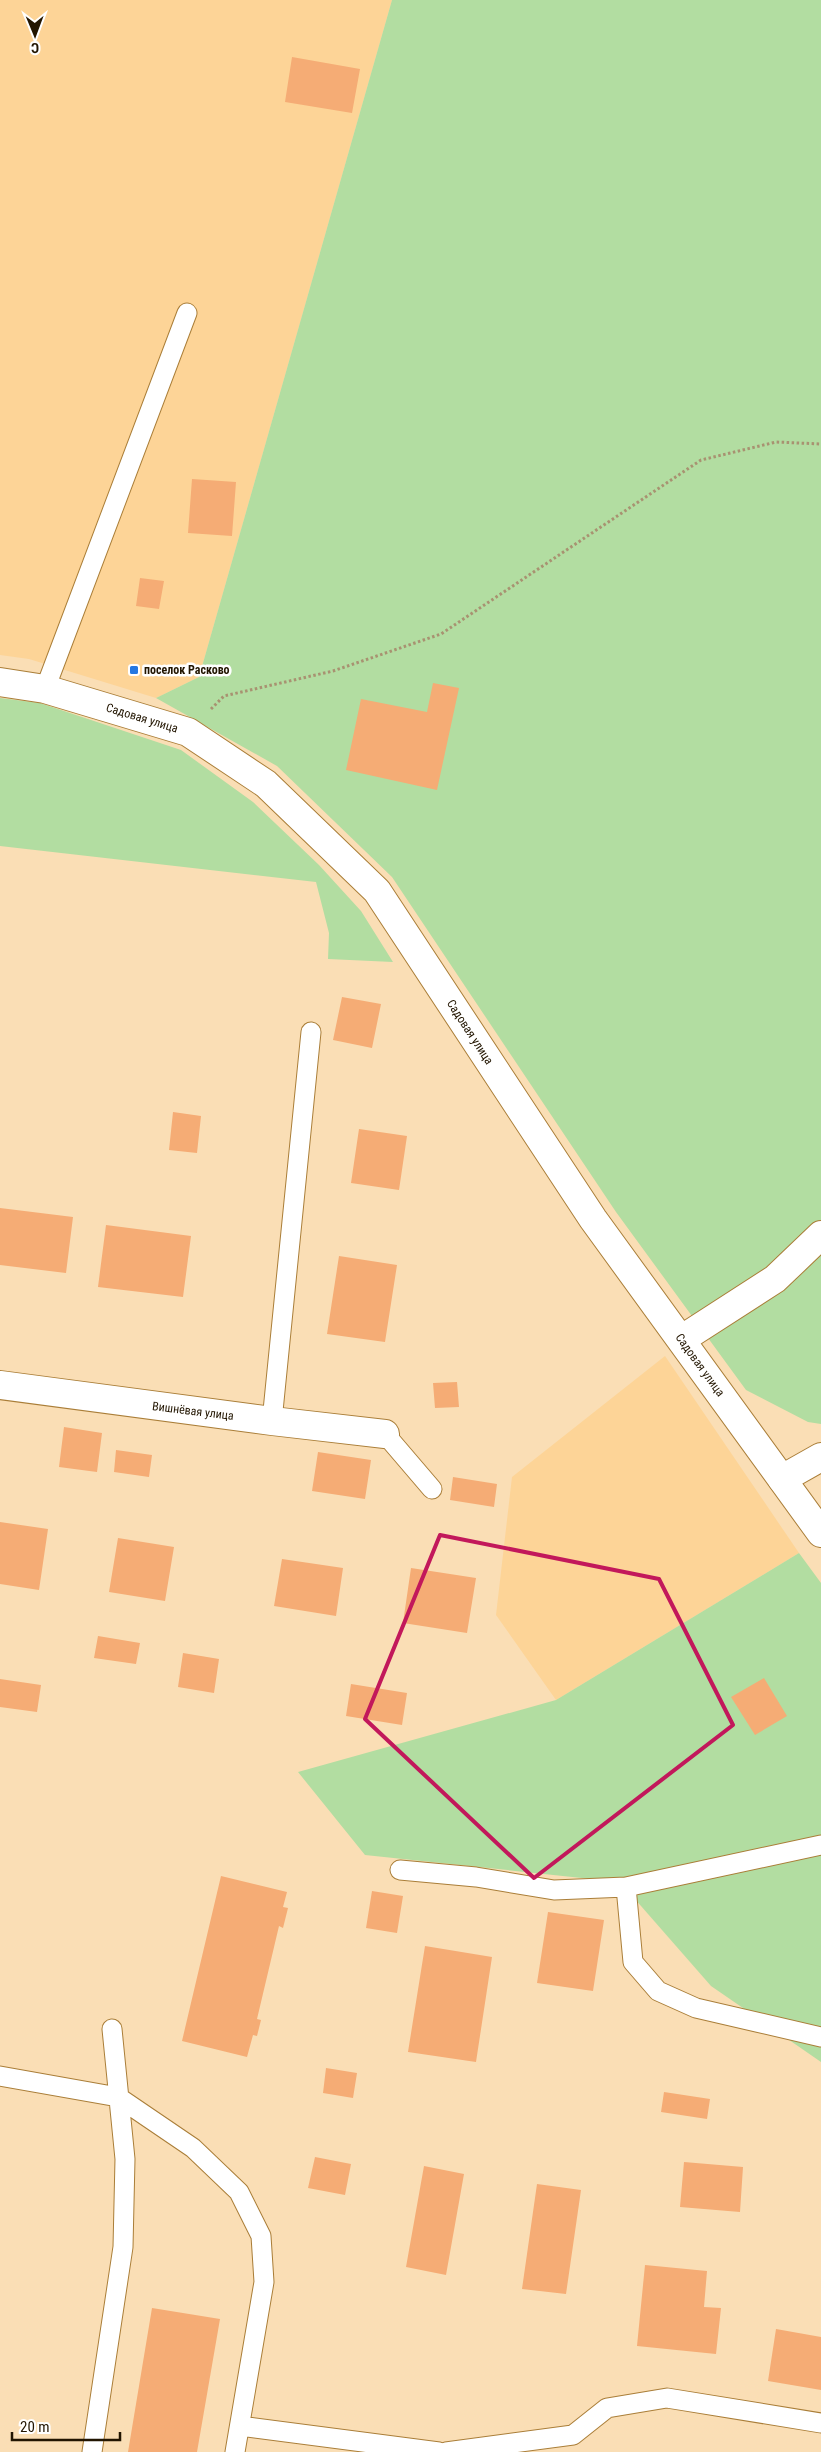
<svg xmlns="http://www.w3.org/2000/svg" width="821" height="2452" font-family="'Roboto Condensed',sans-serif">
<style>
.built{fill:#fdd497}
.green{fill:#b2dda1}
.building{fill:#f5ac75}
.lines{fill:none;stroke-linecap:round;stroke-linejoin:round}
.service-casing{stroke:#aa7e38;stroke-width:21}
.minor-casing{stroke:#aa7e38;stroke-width:30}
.tertiary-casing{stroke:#aa7e38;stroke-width:30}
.secondary-casing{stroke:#aa7e38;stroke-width:30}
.path{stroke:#a89271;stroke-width:3;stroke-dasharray:2.5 2.5;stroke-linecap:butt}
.service{stroke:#fff;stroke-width:19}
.minor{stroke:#fff;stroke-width:28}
.tertiary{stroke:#fff;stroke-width:28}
.secondary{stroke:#fff;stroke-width:28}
.marked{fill:none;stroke:#c2185b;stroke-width:4;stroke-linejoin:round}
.poi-dot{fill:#2477e2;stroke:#fff;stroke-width:2}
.labels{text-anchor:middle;stroke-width:5;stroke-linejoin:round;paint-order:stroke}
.poi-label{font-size:12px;font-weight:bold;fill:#221501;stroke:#fff;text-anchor:start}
.street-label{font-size:12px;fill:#221501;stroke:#fff}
</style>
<rect width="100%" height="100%" fill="#fadeb5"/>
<path class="built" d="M0 0H392L199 677 156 698 29 659 0 655Z
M665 1356 799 1553 556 1700 496 1615 512 1477Z"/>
<path class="green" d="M392 0H821V1424L808 1422 746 1390 616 1212 392 877 277 766 156 698 199 677Z
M0 698 40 703 181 750 253 802 319 865 361 911 393 962 328 959 329 933 316 882 0 846Z
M799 1553 821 1583V2062L711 1986 620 1882 365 1855 298 1772 556 1700Z"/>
<path class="building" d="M292 57 360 69 352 113 285 102Z
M192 479 236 482 232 536 188 533Z
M140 578 164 581 159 609 136 606Z
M433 683 459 688 437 790 346 770 361 699 427 712Z
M342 997 381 1004 372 1048 333 1040Z
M173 1112 201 1116 197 1153 169 1150Z
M359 1129 407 1136 399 1190 351 1183Z
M0 1208 73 1217 66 1273 0 1265Z
M106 1225 191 1236 183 1297 98 1287Z
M339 1256 397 1265 385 1342 327 1334Z
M457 1382 459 1407 435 1408 433 1383Z
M64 1427 102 1433 97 1472 59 1467Z
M116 1450 152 1455 149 1477 114 1472Z
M318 1452 371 1460 365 1499 312 1491Z
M453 1477 497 1484 494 1507 450 1500Z
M0 1522 48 1529 39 1590 0 1584Z
M118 1538 174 1547 165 1601 109 1592Z
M282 1559 343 1568 336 1616 274 1606Z
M411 1568 476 1578 467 1633 403 1623Z
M98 1636 140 1643 136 1664 94 1658Z
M183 1653 219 1659 214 1693 178 1687Z
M764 1678 787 1716 755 1735 731 1697Z
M0 1679 41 1685 37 1712 0 1707Z
M351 1684 407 1693 402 1725 346 1716Z
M221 1876 287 1892 283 1907 288 1908 283 1928 279 1926 257 2019 261 2020 257 2036 253 2035 247 2057 182 2041Z
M372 1891 403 1896 397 1933 366 1928Z
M548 1912 604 1920 593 1991 537 1983Z
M425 1946 492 1957 476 2062 408 2052Z
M326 2068 357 2073 353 2098 323 2093Z
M664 2092 710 2099 707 2119 661 2112Z
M315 2157 351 2164 345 2195 308 2188Z
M684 2162 743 2167 740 2212 680 2207Z
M424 2166 464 2174 446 2275 406 2267Z
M537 2184 581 2190 566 2294 522 2289Z
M645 2265 707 2271 704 2307 721 2308 716 2354 637 2346Z
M152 2308 220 2319 197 2452H128Z
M776 2329 821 2337V2390L768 2381Z"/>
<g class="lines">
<defs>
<path id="service" d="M45 689 187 313
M272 1421 311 1032
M385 1434 432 1489
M400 1870 476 1877 554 1890 626 1887 633 1962 658 1991 696 2008 821 2037
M626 1887 821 1845
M0 2076 118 2097 193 2148 239 2192 261 2236 264 2282 235 2452
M240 2426 439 2452
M92 2452 123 2247 125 2159 112 2029
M446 2452 573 2435 607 2408 667 2398 821 2423"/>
<path id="minor" d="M0 1385 272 1421 385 1434
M782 1479 821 1457"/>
<path id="tertiary" d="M0 682 45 689 188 732 266 784 377 891 593 1219 821 1533"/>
<path id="secondary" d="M682 1339 775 1279 821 1235"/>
</defs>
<use href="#service" class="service-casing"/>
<use href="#minor" class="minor-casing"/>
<use href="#tertiary" class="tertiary-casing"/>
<use href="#secondary" class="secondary-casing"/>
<path class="path" d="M211 709 224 696 333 671 441 634 701 460 776 442 821 444"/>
<use href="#service" class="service"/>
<use href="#minor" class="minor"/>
<use href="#tertiary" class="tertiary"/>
<use href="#secondary" class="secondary"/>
</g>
<path class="marked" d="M440 1535 659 1579 733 1725 534 1878 365 1719Z"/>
<rect class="poi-dot" x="129" y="665" width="10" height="10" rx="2.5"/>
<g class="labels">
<g class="poi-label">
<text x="144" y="674">поселок Расково</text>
</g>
<g class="street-label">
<text transform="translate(142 718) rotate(17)" y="4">Садовая улица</text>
<text transform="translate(470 1032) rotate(57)" y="4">Садовая улица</text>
<text transform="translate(700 1365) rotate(54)" y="4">Садовая улица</text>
<text transform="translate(193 1411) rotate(7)" y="4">Вишнёвая улица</text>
</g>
</g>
<g transform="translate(35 35) rotate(179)" stroke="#ffffff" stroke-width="4" paint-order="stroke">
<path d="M0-4L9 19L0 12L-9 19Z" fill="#221501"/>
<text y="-8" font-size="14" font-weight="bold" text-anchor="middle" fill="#221501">С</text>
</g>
<path d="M12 2432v8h108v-8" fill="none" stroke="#221501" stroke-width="2.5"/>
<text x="20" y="2432" font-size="15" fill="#221501" stroke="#ffffff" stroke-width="4" paint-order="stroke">20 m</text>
</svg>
